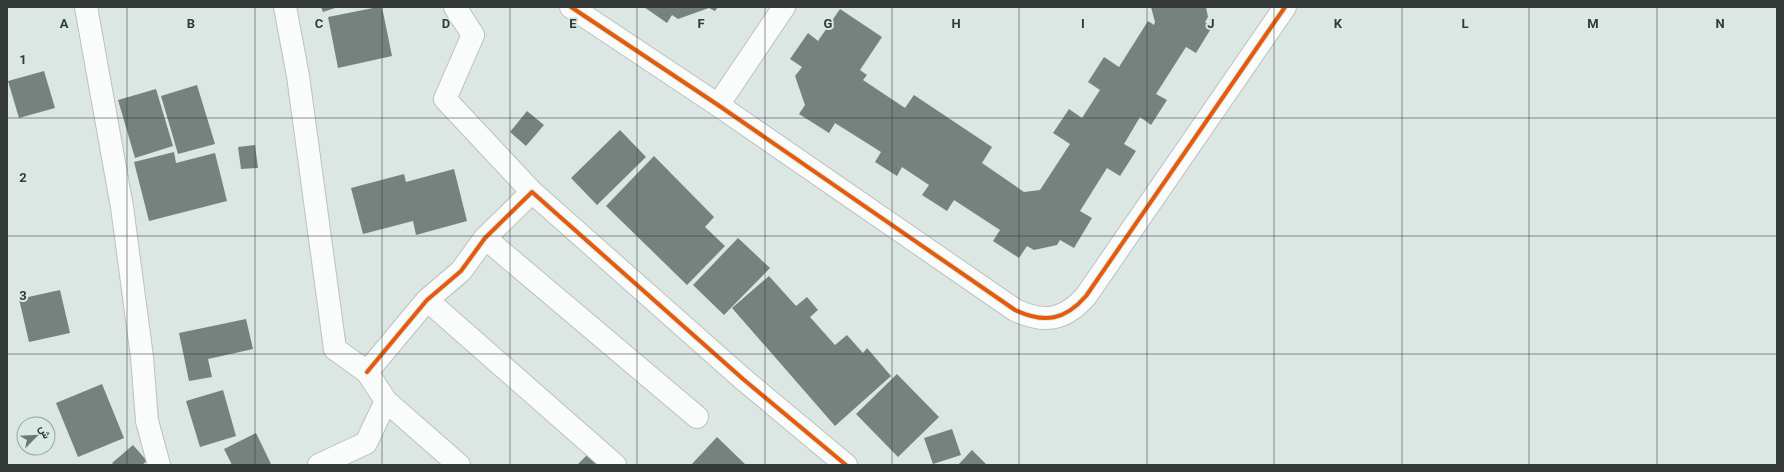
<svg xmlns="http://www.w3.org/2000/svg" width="1784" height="472" font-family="Roboto,Vazirmatn,sans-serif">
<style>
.building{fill:#76827e}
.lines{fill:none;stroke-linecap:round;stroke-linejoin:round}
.street-casing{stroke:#bbc2bf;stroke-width:24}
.secondary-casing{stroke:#bbc2bf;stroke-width:24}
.street{stroke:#fafbfb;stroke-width:22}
.secondary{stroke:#fafbfb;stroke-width:22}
.cycleway-casing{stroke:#d8eae3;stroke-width:6}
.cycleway{stroke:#e8590c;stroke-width:4}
.grid{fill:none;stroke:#333a38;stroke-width:1;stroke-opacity:0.55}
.grid-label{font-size:13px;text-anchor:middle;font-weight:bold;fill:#333a38;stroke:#d8eae3;stroke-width:4;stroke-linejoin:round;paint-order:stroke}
</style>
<rect width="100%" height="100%" fill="#dce6e2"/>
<path class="building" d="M321 7H338L323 12Z
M378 7H382L392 56 338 68 328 17Z
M644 7H718L715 11 709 8 678 19 672 15 667 23Z
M1151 7H1206L1208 17 1205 22 1212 27 1196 53 1186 47 1156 94 1167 100 1151 125 1140 117 1124 144 1136 151 1120 176 1107 168 1080 211 1092 218 1074 248 1060 240 1057 245 1034 250 1027 246 1019 258 993 241 1000 230 954 200 947 211 922 195 929 185 902 167 897 176 875 162 881 152 835 123 829 133 799 114 805 105 795 76 802 67 790 59 808 33 818 41 840 9 882 37 860 70 867 75 863 80 905 108 914 95 992 147 982 163 1024 192 1040 190 1070 144 1053 133 1069 109 1082 118 1100 90 1088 82 1104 57 1119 67 1148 21 1154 25 1155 22Z
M44 71 55 108 19 118 8 81Z
M197 85 215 144 178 154 161 96Z
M156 89 173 146 135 158 118 100Z
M527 111 544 125 526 146 510 132Z
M620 130 646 157 597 205 571 178Z
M255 145 258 168 241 169 238 147Z
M174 152 176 163 215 153 227 201 149 221 134 162Z
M654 156 714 217 705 227 725 246 687 285 606 206Z
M454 169 467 221 416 235 413 221 363 234 351 188 404 174 406 182Z
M738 238 770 268 724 315 693 285Z
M769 276 796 306 807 297 818 310 810 317 835 345 847 335 863 353 867 348 891 376 835 426 732 308Z
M60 290 70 333 29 342 19 299Z
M246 319 253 349 208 359 212 377 189 381 179 333Z
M897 374 939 417 898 457 856 414Z
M102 384 124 438 78 457 56 403Z
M223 390 236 436 200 447 186 401Z
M952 429 961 455 933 464 924 438Z
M256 433 271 464 232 465 224 449Z
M717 437 746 465H691Z
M133 445 147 461 142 465H114L112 463Z
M972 450 987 465H958Z
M589 453 601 465H577Z"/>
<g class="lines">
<defs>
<path id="street" d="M285 7 298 76 335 349 367 372 386 401 459 465
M455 7 473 35 445 99 532 192
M571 7 718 105 1015 310C1045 324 1065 320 1086 296L1285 7
M718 105 784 7
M485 238 697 417
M427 300 615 465
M367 372 427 300 461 271 485 238 532 192 743 379 846 465
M319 465 366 443 386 401"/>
<path id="secondary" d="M86 7 122 207 142 357 147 421 159 465"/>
</defs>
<use href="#street" class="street-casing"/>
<use href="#secondary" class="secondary-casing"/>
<use href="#street" class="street"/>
<use href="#secondary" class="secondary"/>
<defs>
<path id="cycleway" d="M571 7 718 105 1015 310C1045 324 1065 320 1086 296L1285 7
M367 372 427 300 461 271 485 238 532 192 743 379 846 465"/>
</defs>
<use href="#cycleway" class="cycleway-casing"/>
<use href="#cycleway" class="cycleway"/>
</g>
<path class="grid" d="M127 7V465M255 7V465M382 7V465M510 7V465M637 7V465M765 7V465M892 7V465M1019 7V465M1147 7V465M1274 7V465M1402 7V465M1529 7V465M1657 7V465M7 118H1777M7 236H1777M7 354H1777"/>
<g class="grid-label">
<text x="64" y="28">A</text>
<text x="191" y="28">B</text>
<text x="319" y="28">C</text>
<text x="446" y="28">D</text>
<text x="573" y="28">E</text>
<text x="701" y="28">F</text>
<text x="828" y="28">G</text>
<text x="956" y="28">H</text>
<text x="1083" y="28">I</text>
<text x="1211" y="28">J</text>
<text x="1338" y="28">K</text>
<text x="1465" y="28">L</text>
<text x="1593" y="28">M</text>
<text x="1720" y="28">N</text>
<text x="23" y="64">1</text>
<text x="23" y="182">2</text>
<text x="23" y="300">3</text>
</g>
<rect width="1784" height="472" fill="none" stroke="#333a38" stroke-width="16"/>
<g transform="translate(36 436) rotate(66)"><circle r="19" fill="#d8eae3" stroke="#96a49f"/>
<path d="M0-3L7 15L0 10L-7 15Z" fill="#6e7674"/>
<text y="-6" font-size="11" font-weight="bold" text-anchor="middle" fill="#333a38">ش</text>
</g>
</svg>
